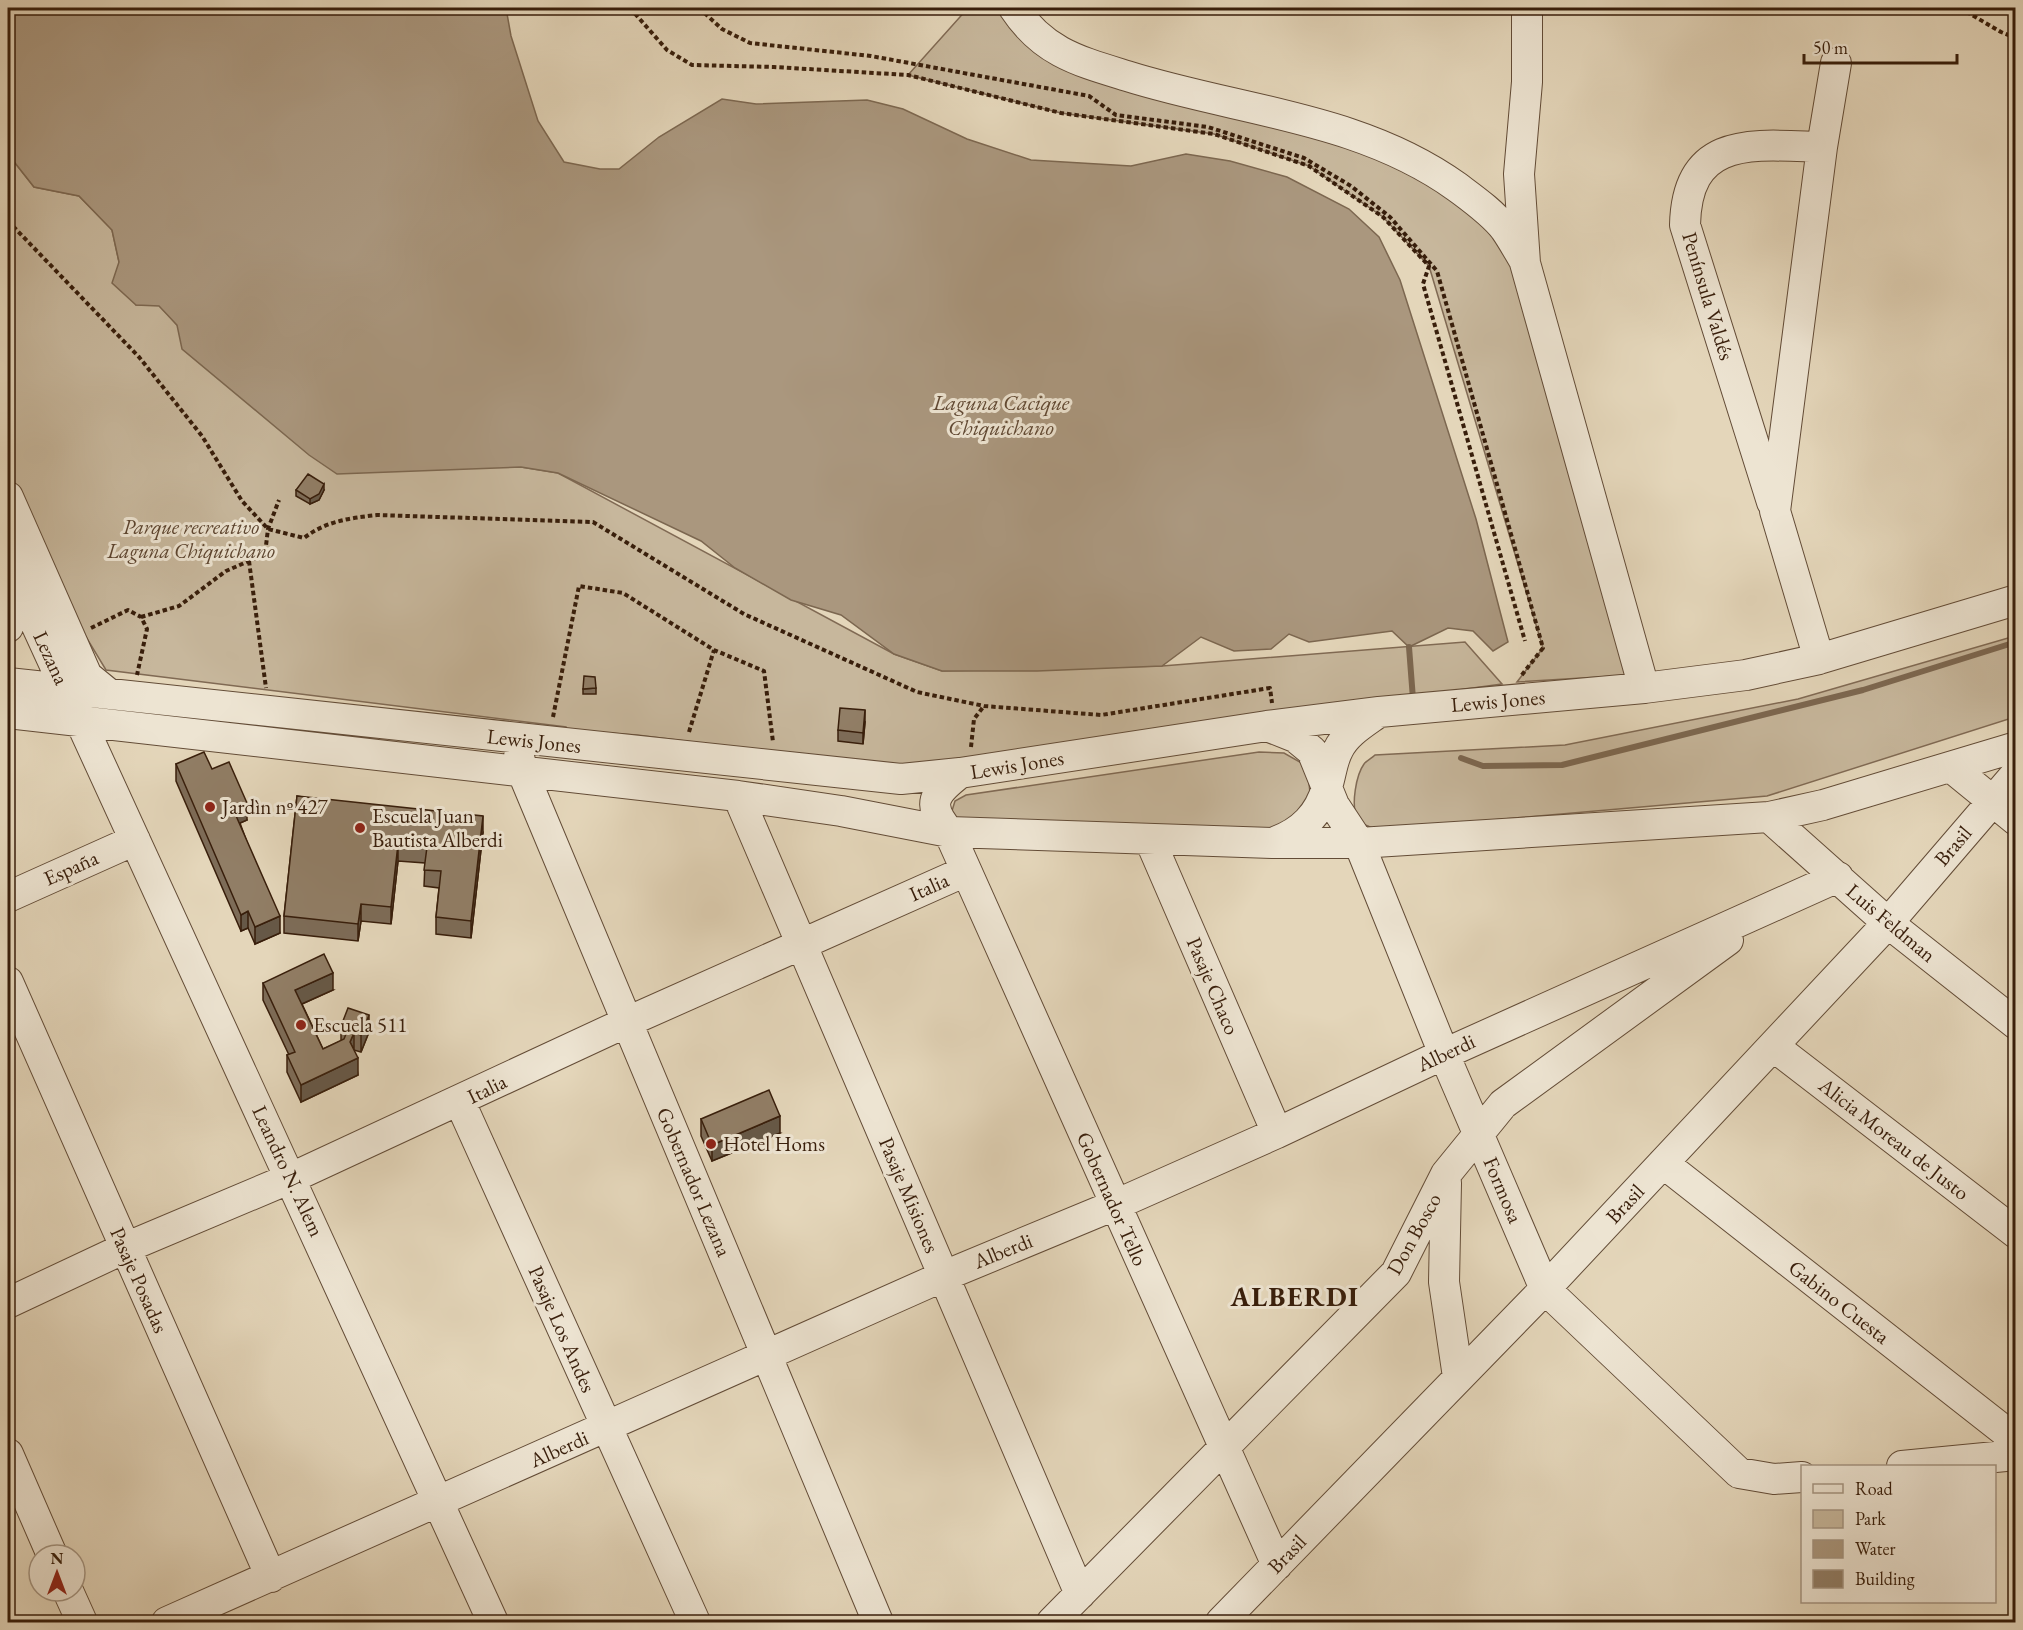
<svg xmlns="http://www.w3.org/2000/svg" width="2023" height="1630" font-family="'EB Garamond',serif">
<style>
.green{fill:#c7b79c;stroke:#806a54;stroke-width:1.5}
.water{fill:#aa977e;stroke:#7c6750;stroke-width:1.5}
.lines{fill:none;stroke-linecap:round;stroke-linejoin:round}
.stream{stroke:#7c6750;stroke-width:6}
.minor-casing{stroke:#634c37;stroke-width:32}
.path{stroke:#381e0b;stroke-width:4;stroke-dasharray:4.5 3;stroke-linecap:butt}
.minor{stroke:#ede4d2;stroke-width:30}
.wall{fill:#7d6c58;stroke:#381e0b;stroke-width:1.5}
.shaded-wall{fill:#665847;stroke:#381e0b;stroke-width:1.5}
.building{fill:#917e66;stroke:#381e0b;stroke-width:1.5}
.poi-dot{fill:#8f2418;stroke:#ede4d2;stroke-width:2}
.labels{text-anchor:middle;stroke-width:6;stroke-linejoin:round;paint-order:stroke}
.street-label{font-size:21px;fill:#381e0b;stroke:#ede4d2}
.park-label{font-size:21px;font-style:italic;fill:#5c442f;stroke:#ede4d2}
.poi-label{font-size:21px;fill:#381e0b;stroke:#ede4d2;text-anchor:start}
.water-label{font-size:22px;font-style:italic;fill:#604833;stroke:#ede4d2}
.district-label{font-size:27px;font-weight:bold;letter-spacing:1.5px;fill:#381e0b;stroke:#ede4d2}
</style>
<rect width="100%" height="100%" fill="#e4d6ba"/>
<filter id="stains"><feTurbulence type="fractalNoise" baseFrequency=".00333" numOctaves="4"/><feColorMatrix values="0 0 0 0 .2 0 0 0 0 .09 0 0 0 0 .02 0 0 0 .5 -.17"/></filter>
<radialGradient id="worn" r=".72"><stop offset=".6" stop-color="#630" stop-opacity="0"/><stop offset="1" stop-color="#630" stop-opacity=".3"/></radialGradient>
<path class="green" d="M968 8H1014L1050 48 1351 132 1504 228 1648 674 1517 682 1543 648 1429 266 1383 217 1309 166 1214 134 1061 113 908 75Z
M8 154 34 187 79 196 112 230 119 262 136 305H159L177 325 521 467 558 473 894 654 942 671 1162 666 1465 642 1502 684 896 767 637 735 566 730V727L106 670 60 594 8 470Z
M2015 636V717L1767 796 1378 830C1371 827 1361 825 1357 817 1351 805 1356 775 1364 764 1366 761 1372 758 1375 755L1565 745 1798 699Z
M1259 752 1284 753 1305 765C1312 796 1315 806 1290 828H968L951 814 955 801 966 795Z"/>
<path class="water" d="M8 8H506L511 36 538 121 564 162 600 169H619L659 137 722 99 756 104 867 100 903 109 967 139 1031 160 1131 166 1186 154 1230 161 1287 177 1349 209 1379 237 1400 280 1476 519 1508 642 1493 651 1473 631 1448 628 1409 647 1392 631 1309 642 1289 634 1271 649 1234 651 1201 637 1162 666 1037 671H942L894 654 841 615 791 600 735 568 701 541 558 473 521 467 337 474 309 455 182 349 177 325 159 306 136 305 112 283 119 262 112 230 79 196 34 187 8 154Z"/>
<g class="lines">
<path class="stream" d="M1409 647 1413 699
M1461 758 1483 766 1562 765 1863 690 2016 642"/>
<defs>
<path id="minor" d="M1014 8C1043 52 1078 61 1127 76 1238 111 1360 117 1457 187 1473 199 1493 213 1505 229 1512 239 1518 250 1524 260
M1527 8V82L1519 174 1525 263 1644 688
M8 497 87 676 109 694
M1772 502 1685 225C1687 134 1754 145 1822 147
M8 563 493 1622
M8 627 19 587
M1819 659 1775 511 1822 147 1836 63
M8 683 901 779 960 773 1267 726 1379 712 1644 688 1746 675 1819 659 2016 600
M8 713 738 796 841 811 949 832 1272 843H1359L1769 817 1823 805 2016 747
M1267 726 1295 737 1312 751 1334 805 1359 843 1444 1054 1545 1289 1739 1473 1774 1479 1802 1477
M519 757 523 773 878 1622
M1951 767 2016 820
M960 773C933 794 926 804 949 832L1277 1565
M738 796 1080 1594
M1769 817 1888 923 2016 1024
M1150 840 1277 1133
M1275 842C1302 832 1319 815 1327 787 1331 775 1332 761 1338 750 1346 733 1364 723 1379 712
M8 897 135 840
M8 982 271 1577
M1773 1046 2016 1233
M460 1102 695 1622
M1663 1163 2016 1440
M1446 1183 1444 1282 1458 1377
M8 1303 125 1248 291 1178 627 1022 966 871
M8 1454 52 1555
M1902 1466 2016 1455
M68 1591 82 1622
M167 1622 944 1276 1115 1205 1277 1133 1444 1054 1838 877
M1052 1622 1396 1273 1446 1174 1503 1104 1728 940
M1221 1622 1545 1289 1888 923 2016 774"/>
</defs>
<use href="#minor" class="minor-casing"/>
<path class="path" d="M630 8 667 50 692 65 774 67 908 75 1061 113 1214 134 1309 166 1383 217 1429 266 1423 284 1525 641
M699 8 722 29 750 43 871 56 1089 96 1116 115 1208 127 1304 158 1351 186 1390 217 1437 271 1543 648 1521 676
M1960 8 2001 32 2016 38
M8 221 139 357 202 436 242 501 268 529 304 538C326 521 350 518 377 515L593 522 744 614 917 692 984 706 1101 715 1270 688 1272 703
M249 561 266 688
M141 617 179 606 226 571 265 554 268 529 279 500
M91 628 128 610 141 617 147 629 137 675
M553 717 579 586 623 593 714 650 764 671 773 742
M689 732 714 650
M971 747 974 719 984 706"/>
<use href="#minor" class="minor"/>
</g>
<path class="wall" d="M296 490H324L319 500 310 504 296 496Z
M596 688V694H583V689Z
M865 722 863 744 838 741V730Z
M176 764 212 769 247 820 240 823 280 933 255 944 248 928 241 931 176 781Z
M297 796 483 832 471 938 436 934V917L439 888 424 886 425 863 398 861 391 924 361 921 358 941 284 933V916Z
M263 983 333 990 302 1004 323 1049 341 1041V1026L369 1032 361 1052 354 1050 358 1075 301 1102 287 1072V1055H289L263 1000Z
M701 1119 780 1133 712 1161 701 1136Z"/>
<path class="shaded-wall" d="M324 484V490L319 500 310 504V499Z
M865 710V722L863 744V733Z
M247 803V820L233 826V809Z
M483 816V832L471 938V921Z
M398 844V861L391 924V907Z
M361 904V921L358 941V924Z
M248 911V928L241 931V915Z
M280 916V933L255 944V927Z
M333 973V990L295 1007V990Z
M369 1015V1032L361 1052V1035Z
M354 1033V1050L350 1042Z
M358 1058V1075L301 1102V1085Z
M780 1116V1133L712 1161V1145Z"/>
<path class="building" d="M308 474 324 484 319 494 310 499 296 490Z
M584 676 595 677 596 688 583 689Z
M840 708 865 710 863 733 838 730Z
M204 752 212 769 229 762 247 803 233 809 280 916 255 927 248 911 241 915 176 764Z
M297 796 483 816 471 921 436 917 441 871 424 870 427 847 398 844 391 907 361 904 358 924 284 916Z
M324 954 333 973 295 990 323 1049 344 1039 348 1029 341 1026 348 1008 369 1015 361 1035 354 1033 350 1042 358 1058 301 1085 287 1055 295 1052 263 983Z
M769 1090 780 1116 712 1145 701 1119Z"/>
<g class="poi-dot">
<circle cx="210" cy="807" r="6"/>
<circle cx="360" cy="828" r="6"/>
<circle cx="301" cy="1025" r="6"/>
<circle cx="711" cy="1144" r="6"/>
</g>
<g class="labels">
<g class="street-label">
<text transform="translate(1708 296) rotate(73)" y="7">Península Valdés</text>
<text transform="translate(51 658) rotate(65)" y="7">Lezana</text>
<text transform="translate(1498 701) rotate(-5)" y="7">Lewis Jones</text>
<text transform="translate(534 741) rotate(6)" y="7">Lewis Jones</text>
<text transform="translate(1017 765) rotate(-9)" y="7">Lewis Jones</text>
<text transform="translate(1953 846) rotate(-50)" y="7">Brasil</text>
<text transform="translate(71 868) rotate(-24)" y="7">España</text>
<text transform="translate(929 887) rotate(-24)" y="7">Italia</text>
<text transform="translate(1891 923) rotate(40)" y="7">Luis Feldman</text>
<text transform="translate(1213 986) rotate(67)" y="7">Pasaje Chaco</text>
<text transform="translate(1446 1053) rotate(-25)" y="7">Alberdi</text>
<text transform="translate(487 1089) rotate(-26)" y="7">Italia</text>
<text transform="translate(1894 1139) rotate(38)" y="7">Alicia Moreau de Justo</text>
<text transform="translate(288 1171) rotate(65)" y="7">Leandro N. Alem</text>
<text transform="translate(694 1182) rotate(67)" y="7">Gobernador Lezana</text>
<text transform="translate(1503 1190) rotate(67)" y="7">Formosa</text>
<text transform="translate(909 1195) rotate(67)" y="7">Pasaje Misiones</text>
<text transform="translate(1112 1199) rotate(66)" y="7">Gobernador Tello</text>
<text transform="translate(1625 1204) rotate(-47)" y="7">Brasil</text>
<text transform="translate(1414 1234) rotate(-61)" y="7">Don Bosco</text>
<text transform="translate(1003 1251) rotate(-22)" y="7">Alberdi</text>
<text transform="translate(139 1280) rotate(66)" y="7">Pasaje Posadas</text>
<text transform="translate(1839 1302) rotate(38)" y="7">Gabino Cuesta</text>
<text transform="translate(562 1329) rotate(66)" y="7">Pasaje Los Andes</text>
<text transform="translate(559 1449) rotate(-24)" y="7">Alberdi</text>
<text transform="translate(1287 1554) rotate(-46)" y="7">Brasil</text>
</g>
<g class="park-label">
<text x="191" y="534">Parque recreativo<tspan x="191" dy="24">Laguna Chiquichano</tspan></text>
</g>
<g class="poi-label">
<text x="222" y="814">Jardìn nº 427</text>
<text x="372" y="823">Escuela Juan<tspan x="372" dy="24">Bautista Alberdi</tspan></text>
<text x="313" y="1032">Escuela 511</text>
<text x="723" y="1151">Hotel Homs</text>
</g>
<g class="water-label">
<text x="1001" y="410">Laguna Cacique<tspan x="1001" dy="25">Chiquichano</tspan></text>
</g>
<g class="district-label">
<text x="1295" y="1306">ALBERDI</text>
</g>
</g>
<rect width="2023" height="1630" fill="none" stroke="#e4d6ba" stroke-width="30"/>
<rect x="9" y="9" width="2005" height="1612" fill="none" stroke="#381e0b" stroke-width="3"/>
<rect x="15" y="15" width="1993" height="1600" fill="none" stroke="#381e0b" stroke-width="1.5"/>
<rect x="1801" y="1465" width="195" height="138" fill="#ede4d2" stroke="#a59582" stroke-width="1.5"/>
<rect x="1813" y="1484" width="30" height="9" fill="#ede4d2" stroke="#a59582" stroke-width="1.5"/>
<text x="1855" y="1495" font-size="18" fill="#381e0b">Road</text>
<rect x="1813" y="1510" width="30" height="18" fill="#c7b79c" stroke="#a59582" stroke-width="1.5"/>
<text x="1855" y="1525" font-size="18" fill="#381e0b">Park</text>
<rect x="1813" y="1540" width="30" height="18" fill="#aa977e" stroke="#a59582" stroke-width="1.5"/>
<text x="1855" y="1555" font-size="18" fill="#381e0b">Water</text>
<rect x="1813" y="1570" width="30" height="18" fill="#917e66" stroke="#a59582" stroke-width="1.5"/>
<text x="1855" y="1585" font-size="18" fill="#381e0b">Building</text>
<g transform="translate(57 1573)"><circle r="28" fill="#ede4d2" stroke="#a59582" stroke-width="1.5"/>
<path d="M0-4.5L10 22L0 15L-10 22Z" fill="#8f2418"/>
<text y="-9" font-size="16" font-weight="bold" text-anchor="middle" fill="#381e0b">N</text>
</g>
<path d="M1804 54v9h153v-9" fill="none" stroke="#381e0b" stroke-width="3"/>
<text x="1813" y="54" font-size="18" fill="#381e0b" stroke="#ede4d2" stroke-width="4.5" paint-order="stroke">50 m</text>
<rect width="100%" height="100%" filter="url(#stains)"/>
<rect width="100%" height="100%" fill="url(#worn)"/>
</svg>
